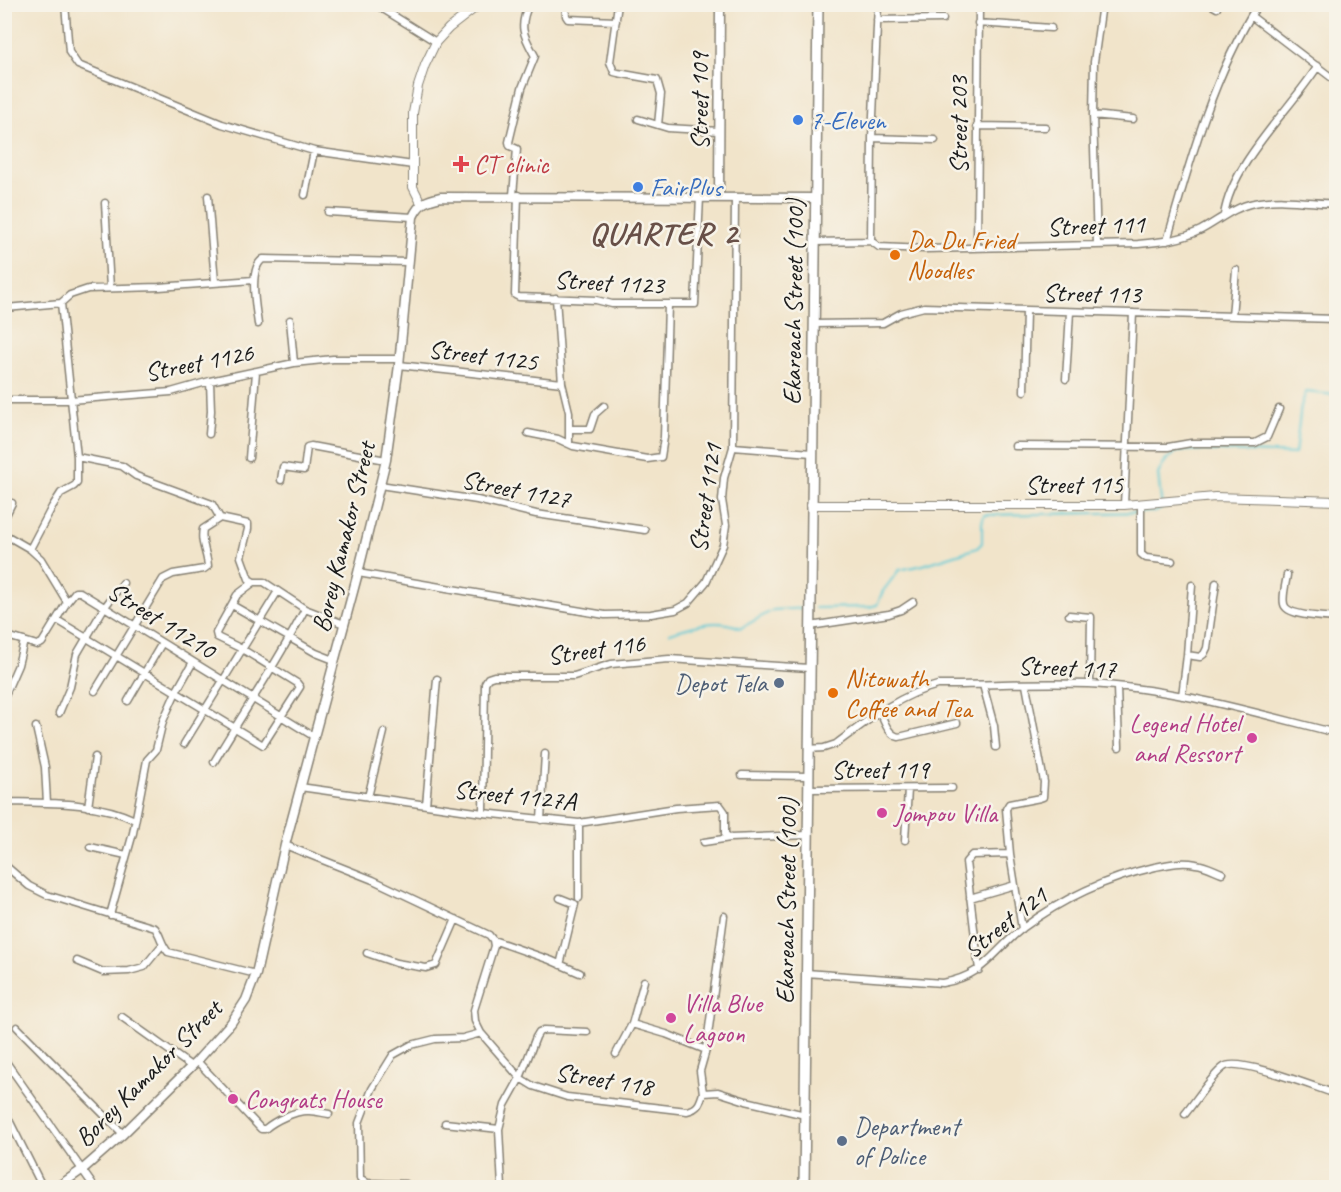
<svg xmlns="http://www.w3.org/2000/svg" width="1341" height="1192" font-family="Caveat,sans-serif">
<style>
.lines{fill:none;stroke-linecap:round;stroke-linejoin:round}
.stream{stroke:#5ecad6;stroke-width:2}
.minor-casing{stroke:#868073;stroke-width:9}
.tertiary-casing{stroke:#868073;stroke-width:10}
.secondary-casing{stroke:#868073;stroke-width:11}
.primary-casing{stroke:#868073;stroke-width:12}
.minor{stroke:#fff;stroke-width:6}
.tertiary{stroke:#fff;stroke-width:8}
.secondary{stroke:#fff;stroke-width:8}
.primary{stroke:#fff;stroke-width:9}
.shop-dot{fill:#3f7fe0;stroke:#f7f3e8;stroke-width:2}
.health-dot{fill:#e0444e;stroke:#f7f3e8;stroke-width:2}
.food-dot{fill:#e8710a;stroke:#f7f3e8;stroke-width:2}
.service-dot{fill:#5c6f8a;stroke:#f7f3e8;stroke-width:2}
.hotel-dot{fill:#d1479c;stroke:#f7f3e8;stroke-width:2}
.labels{text-anchor:middle;stroke-width:5;stroke-linejoin:round;paint-order:stroke}
.street-label{font-size:26px;fill:#1c1c1c;stroke:#f7f3e8}
.shop-label{font-size:26px;fill:#366cbe;stroke:#f7f3e8;text-anchor:start}
.health-label{font-size:26px;fill:#be3a42;stroke:#f7f3e8;text-anchor:start}
.food-label{font-size:26px;fill:#c56008;stroke:#f7f3e8;text-anchor:start}
.service-label{font-size:26px;fill:#4e5e75;stroke:#f7f3e8;text-anchor:end}
.hotel-label{font-size:26px;fill:#b23c85;stroke:#f7f3e8;text-anchor:start}
.district-label{font-size:32px;font-weight:bold;letter-spacing:1.5px;fill:#685048;stroke:#f7f3e8}
</style>
<rect width="100%" height="100%" fill="#f7f3e8"/>
<filter id="ink" filterUnits="userSpaceOnUse"><feTurbulence type="fractalNoise" baseFrequency=".0167" numOctaves="2"/><feDisplacementMap in="SourceGraphic" scale="12" xChannelSelector="R" yChannelSelector="G"/><feConvolveMatrix kernelMatrix="1 2 1 2 8 2 1 2 1" color-interpolation-filters="sRGB"/></filter>
<filter id="wash" filterUnits="userSpaceOnUse"><feTurbulence type="fractalNoise" baseFrequency=".008" numOctaves="4" result="noise"/><feDisplacementMap in="SourceGraphic" scale="24" xChannelSelector="R" yChannelSelector="G"/><feGaussianBlur stdDeviation="1.35" result="paint"/><feColorMatrix in="noise" values="0 0 0 0 0 0 0 0 0 0 0 0 0 0 0 0 0 1.4 0 .05"/><feComposite in="paint" operator="in"/></filter>
<g filter="url(#wash)">
<rect width="100%" height="100%" fill="#f1e4ca"/>
<g class="lines">
<path class="stream" d="M815 608 869 607 877 605 883 591 899 570 923 565 977 548 982 543V523L984 515 1156 512 1162 508 1158 474 1166 460 1176 452 1195 450 1295 454 1301 406 1306 392 1336 395
M670 633C695 625 716 618 741 628L773 610 809 608"/>
</g>
</g>
<g filter="url(#ink)">
<g class="lines">
<defs>
<path id="minor" d="M65 4 69 52 78 65 222 124 314 151 413 165
M375 4 436 42
M565 4 566 16 568 19 616 21
M618 4 610 62 614 72 618 73 657 80 661 94 658 125
M1210 4 1217 8
M1251 16 1336 81
M877 20 943 19
M978 23 1051 28
M1093 115 1133 119
M638 119 668 128 719 131
M977 126 1045 127
M872 138 935 140
M305 195 314 151
M513 195 517 149 510 146 509 142 522 88 535 56C524 36 518 28 529 4
M518 195 515 295 519 297 596 300 612 304H695L700 197
M208 196 215 282
M105 203 110 288
M328 212 413 217
M1224 215C1232 163 1289 111 1318 66
M871 241 872 138 878 4
M1167 241C1190 160 1213 76 1258 4
M815 242 871 241 879 247 925 249 1138 244C1160 242 1181 240 1201 230 1218 221 1234 207 1254 203 1280 197 1310 203 1336 204
M1097 245 1093 115 1094 62 1102 4
M977 247 979 4
M556 298 562 383 569 412V444
M6 308 61 303 70 295 88 289 159 287 254 280
M1232 316 1236 270
M290 320 294 363
M258 324C256 308 248 269 263 259L408 262
M814 324 883 323 901 313 924 307 1336 319
M399 365 562 383
M1066 379 1070 312
M1024 391 1026 311
M4 400H70L171 392 210 381 294 363 333 359H400
M569 429H590L595 414 604 406
M528 433 558 439 573 446 647 459 661 457 664 437 668 305
M209 434 211 411 210 381
M1015 446 1168 447 1191 443H1255L1267 437 1279 409
M733 447 812 453
M77 457 122 466 136 476 212 504 220 518 248 524V529L241 557 249 579 254 582H264L305 609 344 624
M249 458 256 372
M281 480 283 467 304 470 307 447 311 446 386 460
M380 485 477 500 536 514 645 530
M1141 504V554L1146 558 1172 561
M1124 505 1133 313
M4 519 12 503
M4 534 30 549 41 559 67 602
M30 549 52 507 61 493 74 486 77 483V457L61 303
M358 573 605 615 651 614 675 610 688 603 706 582 723 545 726 525 722 500 724 478 733 447 735 197
M1287 575C1286 583 1282 596 1284 604 1286 616 1325 617 1336 618
M232 605 316 653 334 660
M1069 615 1091 617 1090 684
M57 620 263 745 300 687 297 683 242 649 217 637 216 633 237 595 254 582
M810 626 889 614 901 610 913 602
M4 635 37 645 42 643 67 602 75 592H80L313 736
M1187 655 1200 657 1204 654 1207 648 1216 583
M983 685 994 726 996 747
M1117 687 1119 747
M95 691 163 579 173 574 204 569 208 566C207 552 200 543 203 529L220 518
M1182 696 1187 655 1192 585
M4 697 18 665 24 641
M128 701 162 643
M880 712C884 721 888 735 899 737L957 723
M59 713 70 687 77 654 104 608 123 583
M36 727 45 767 47 803
M184 744 278 591
M808 749 824 748 836 744C868 720 899 695 938 685 988 685 1039 682 1089 684 1173 688 1256 713 1336 733
M214 762C244 711 278 662 305 609
M742 775 808 776
M300 787 483 813 579 823 676 808 720 805 725 812V834L730 838 808 835
M808 789 952 788
M368 797 384 732
M4 802C47 803 96 801 135 820
M426 805 437 679
M88 807 95 757
M483 813 485 683 488 678 494 676H574L611 664 669 659 809 668
M541 820 545 754
M579 823V898
M905 840 908 789
M704 842 730 838
M285 845 373 880 489 935 493 940 494 946 474 1010 475 1021 481 1033 520 1078 533 1086 567 1097 687 1111C698 1109 700 1103 703 1093L718 1092 746 1101 805 1115
M90 847 126 855
M7 867 29 886 47 895 155 928C161 936 161 944 168 952L256 974
M560 898 575 904 560 965
M970 898 1015 885
M110 915 133 833 147 760 156 750 163 721 176 692 193 662
M1022 929 1010 854 1006 809 1009 804 1040 798 1043 797 1044 782 1026 685
M493 940 550 960 580 973
M367 953 396 963 426 968 436 965 456 919
M77 961 103 972 129 971 144 967 162 945
M979 970 966 862 972 855 1010 854
M806 973 942 983C985 976 992 952 1023 928 1063 898 1107 878 1155 867 1169 864 1182 861 1196 864 1205 865 1214 870 1222 873
M4 993 8 989
M122 1017 191 1066
M632 1024 666 1034 706 1050
M17 1027 123 1134
M616 1054 632 1024 644 981
M4 1059 95 1188
M197 1061 261 1129H265C274 1121 296 1110 309 1111 316 1111 322 1113 329 1114
M703 1093 700 1071 706 1050 724 916
M4 1110 43 1188
M1185 1114C1195 1102 1212 1075 1224 1067 1237 1056 1317 1088 1336 1094
M445 1123 499 1129
M411 1188 406 1184 367 1183 360 1178 359 1123 372 1089 393 1055 411 1045 435 1039 463 1038 481 1033
M420 1188H434
M502 1188 499 1129 505 1105 520 1078 536 1037 539 1032 544 1030 587 1032"/>
<path id="tertiary" d="M421 203 413 187V113L418 86 425 65 436 42 449 28 480 4
M811 505H1124L1215 497 1336 501"/>
<path id="secondary" d="M719 197 720 4
M56 1188 83 1169 123 1134 197 1061 231 1023 246 1000 256 974 285 845 358 573 386 460 399 365 413 217C419 203 427 200 441 197L815 198"/>
<path id="primary" d="M804 1188 818 4"/>
</defs>
<use href="#minor" class="minor-casing"/>
<use href="#tertiary" class="tertiary-casing"/>
<use href="#secondary" class="secondary-casing"/>
<use href="#primary" class="primary-casing"/>
<use href="#minor" class="minor"/>
<use href="#tertiary" class="tertiary"/>
<use href="#secondary" class="secondary"/>
<use href="#primary" class="primary"/>
</g>
</g>
<g class="shop-dot">
<circle cx="798" cy="120" r="6"/>
<circle cx="638" cy="187" r="6"/>
</g>
<path class="health-dot" d="M458 155h6v6h6v6h-6v6h-6v-6h-6v-6h6z"/>
<g class="food-dot">
<circle cx="895" cy="255" r="6"/>
<circle cx="833" cy="693" r="6"/>
</g>
<g class="service-dot">
<circle cx="779" cy="683" r="6"/>
<circle cx="842" cy="1141" r="6"/>
</g>
<g class="hotel-dot">
<circle cx="1252" cy="738" r="6"/>
<circle cx="882" cy="813" r="6"/>
<circle cx="671" cy="1018" r="6"/>
<circle cx="233" cy="1099" r="6"/>
</g>
<g class="labels">
<g class="street-label">
<text transform="translate(699 101) rotate(-90)" y="9">Street 109</text>
<text transform="translate(958 125) rotate(-90)" y="9">Street 203</text>
<text transform="translate(1096 225) rotate(-2)" y="9">Street 111</text>
<text transform="translate(609 282) rotate(3)" y="9">Street 1123</text>
<text transform="translate(1092 293) rotate(1)" y="9">Street 113</text>
<text transform="translate(793 302) rotate(-89)" y="9">Ekareach Street (100)</text>
<text transform="translate(483 355) rotate(7)" y="9">Street 1125</text>
<text transform="translate(199 362) rotate(-11)" y="9">Street 1126</text>
<text x="1074" y="493">Street 115</text>
<text transform="translate(516 489) rotate(11)" y="9">Street 1127</text>
<text transform="translate(705 498) rotate(-82)" y="9">Street 1121</text>
<text transform="translate(343 537) rotate(-76)" y="9">Borey Kamakor Street</text>
<text transform="translate(162 620) rotate(32)" y="9">Street 11210</text>
<text transform="translate(596 649) rotate(-8)" y="9">Street 116</text>
<text transform="translate(1067 667) rotate(2)" y="9">Street 117</text>
<text x="880" y="778">Street 119</text>
<text transform="translate(515 795) rotate(6)" y="9">Street 1127A</text>
<text transform="translate(786 901) rotate(-89)" y="9">Ekareach Street (100)</text>
<text transform="translate(1005 922) rotate(-38)" y="9">Street 121</text>
<text transform="translate(148 1073) rotate(-45)" y="9">Borey Kamakor Street</text>
<text transform="translate(604 1079) rotate(9)" y="9">Street 118</text>
</g>
<g class="shop-label">
<text x="810" y="129">7-Eleven</text>
<text x="650" y="196">FairPlus</text>
</g>
<g class="health-label">
<text x="474" y="173">CT clinic</text>
</g>
<g class="food-label">
<text x="907" y="249">Da Du Fried<tspan x="907" dy="30">Noodles</tspan></text>
<text x="845" y="687">Nitowath<tspan x="845" dy="30">Coffee and Tea</tspan></text>
</g>
<g class="service-label">
<text x="767" y="692">Depot Tela</text>
<text x="854" y="1135" text-anchor="start">Department<tspan x="854" dy="30">of Police</tspan></text>
</g>
<g class="hotel-label">
<text x="1240" y="732" text-anchor="end">Legend Hotel<tspan x="1240" dy="30">and Ressort</tspan></text>
<text x="894" y="822">Jompou Villa</text>
<text x="683" y="1012">Villa Blue<tspan x="683" dy="30">Lagoon</tspan></text>
<text x="245" y="1108">Congrats House</text>
</g>
<g class="district-label">
<text x="664" y="244">QUARTER 2</text>
</g>
</g>
<rect width="1341" height="1192" fill="none" stroke="#f7f3e8" stroke-width="24"/>
</svg>
